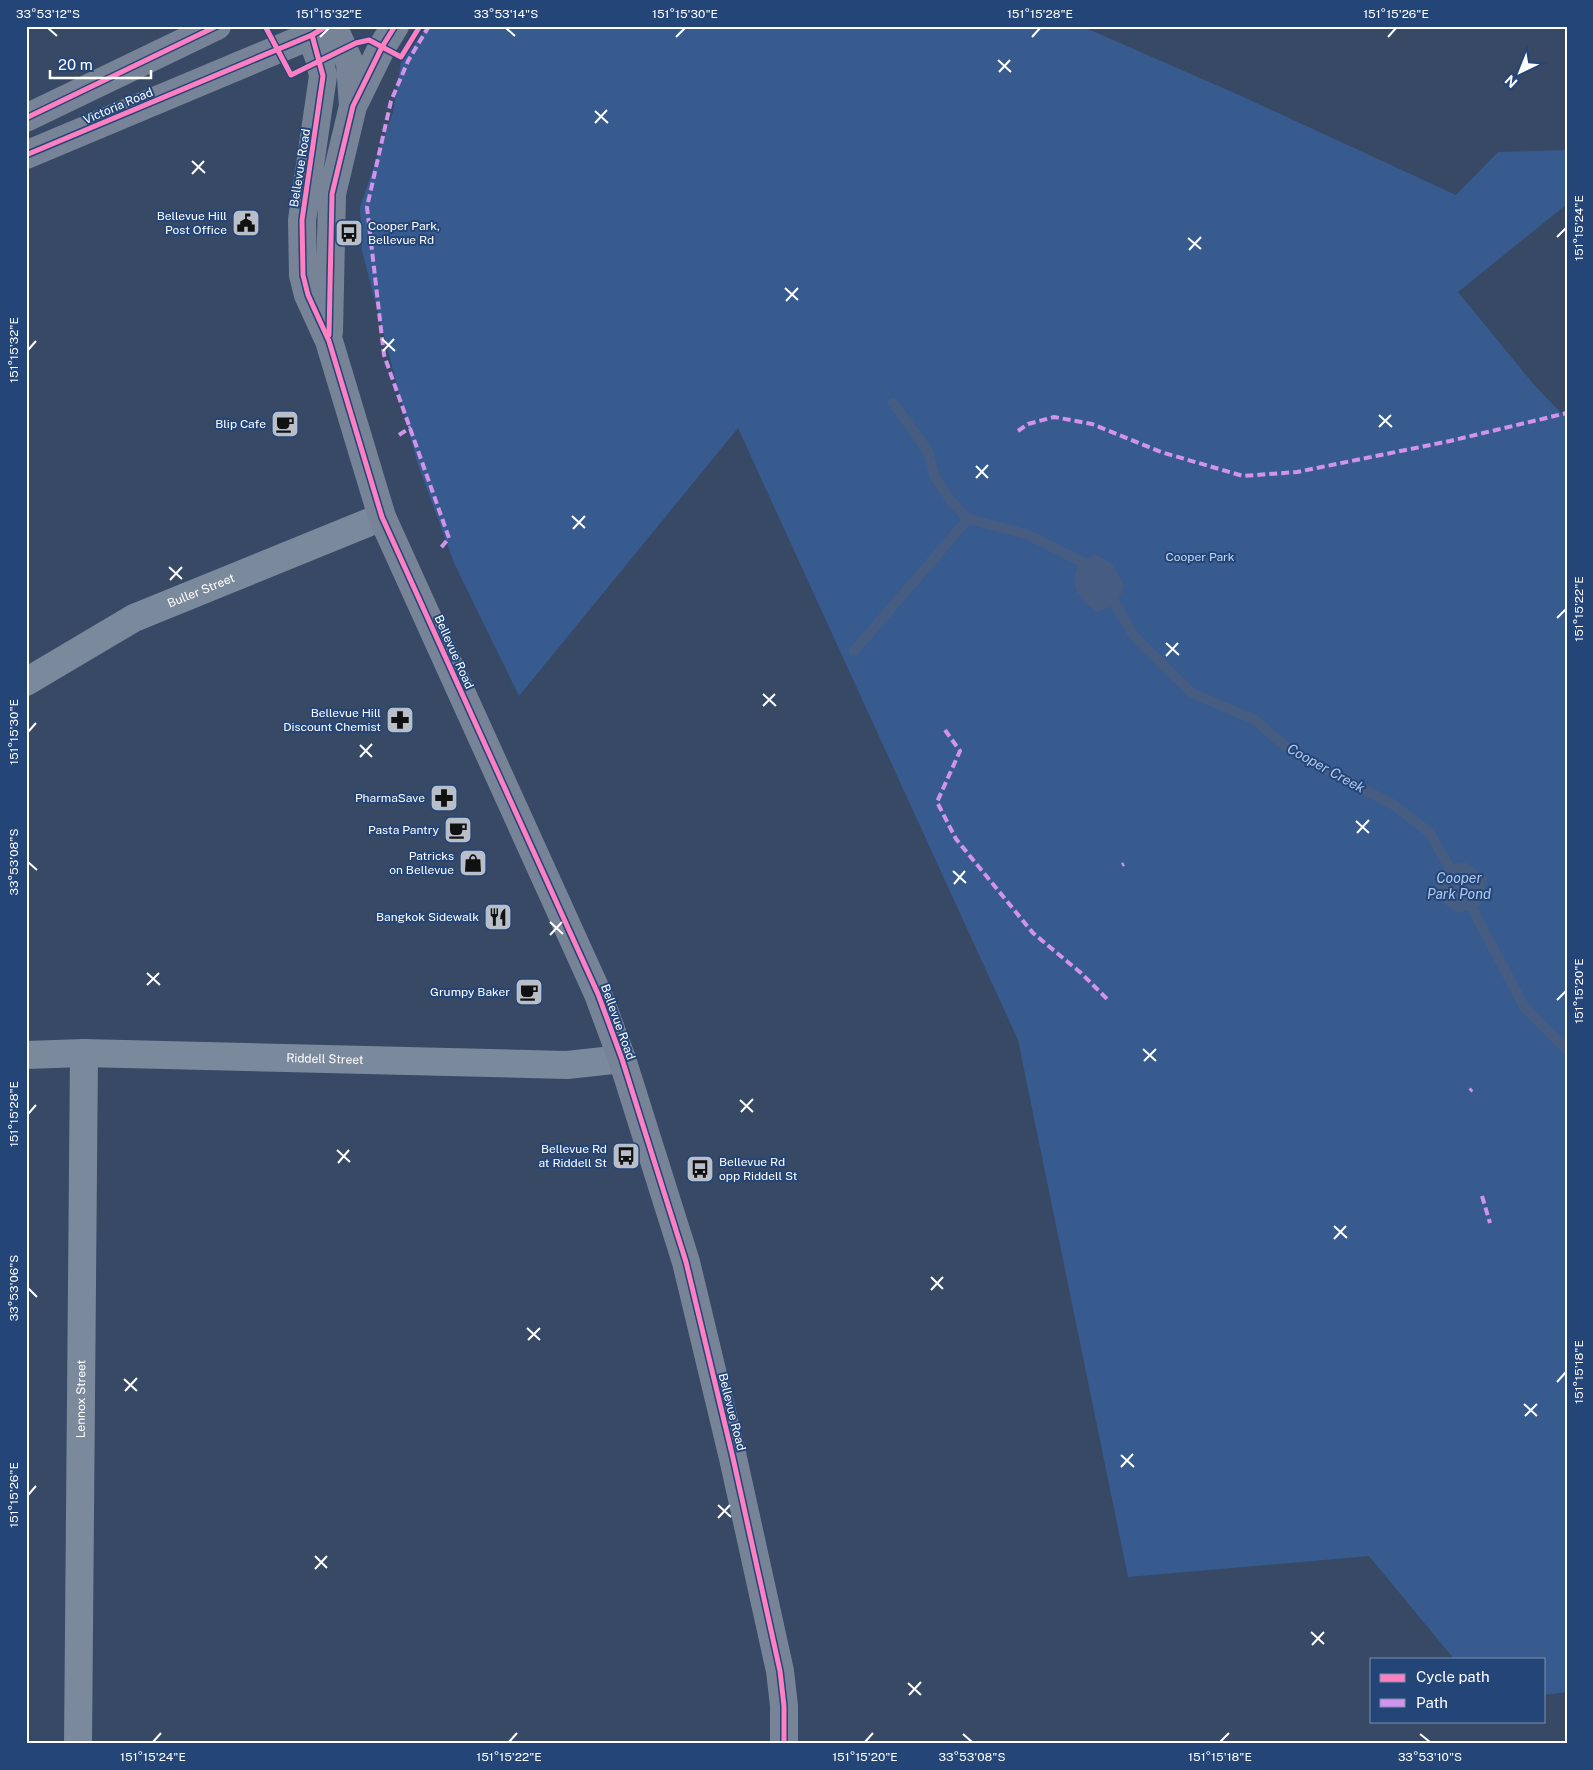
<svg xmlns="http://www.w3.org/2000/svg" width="1593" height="1770" font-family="'Public Sans',sans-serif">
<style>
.park{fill:#385b8f}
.water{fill:#465d81}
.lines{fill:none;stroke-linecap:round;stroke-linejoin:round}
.stream{stroke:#465d81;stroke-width:10}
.street{stroke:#7b899c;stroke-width:28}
.secondary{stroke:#778498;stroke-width:28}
.quiet{stroke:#d193ec;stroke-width:4;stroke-dasharray:8 4;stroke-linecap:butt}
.cycleway-casing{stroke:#244578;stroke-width:8}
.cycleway{stroke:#ff80c0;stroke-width:5}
.ticks{fill:none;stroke:#fff;stroke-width:2}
.labels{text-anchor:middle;stroke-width:4;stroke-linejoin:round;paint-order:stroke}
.street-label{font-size:12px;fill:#fff;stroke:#244578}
.poi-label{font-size:12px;fill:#fff;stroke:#244578;text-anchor:end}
.park-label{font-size:12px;fill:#c8daf3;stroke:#244578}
.water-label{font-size:14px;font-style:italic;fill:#b1c9eb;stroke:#244578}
.neatline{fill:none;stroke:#fff;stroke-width:2}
.ticks-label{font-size:12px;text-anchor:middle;fill:#fff}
</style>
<rect width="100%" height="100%" fill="#374965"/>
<path class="park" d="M429 26H1081L1239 95 1456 195 1498 152 1567 150V204L1458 292 1535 386 1567 419V1692L1544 1695V1659H1454L1369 1556 1128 1577 1018 1040 738 428 519 696 455 565 417 462 362 251 360 207 393 112 401 62Z"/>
<path class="water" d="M1095 554 1113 565 1124 586 1116 605 1096 612C1077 593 1068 588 1080 561Z
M1467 863 1487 878 1482 903 1473 909 1458 913 1435 897 1437 879 1447 864Z"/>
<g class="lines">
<path class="stream" d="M893 403 928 451 935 477 951 501 968 519 1026 534 1092 567
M1110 595 1134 636 1192 693 1255 720 1290 750 1394 805 1430 833 1454 876
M854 651 968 519
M1466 897 1525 1008 1567 1050"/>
<g class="street">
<path id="s1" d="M26 682 134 618 382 517"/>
<path id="s2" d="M26 1055 84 1053 567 1065 622 1059"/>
<path id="s3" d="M78 1744 84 1053"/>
</g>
<path class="secondary" d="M307 26 320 61 323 76 302 220 303 275 308 295 329 341 382 517 598 994 622 1059 686 1262 733 1458 780 1671 784 1706V1744
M354 104 382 47 395 26
M26 118 217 26
M26 155 312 35 327 26
M329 332 332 194 353 106 350 63 333 26"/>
<path class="quiet" d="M429 26 408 61 391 101 367 207 384 355 449 538 439 550
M1018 431 1028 424 1054 417 1092 424 1161 452 1243 476 1297 472 1450 441 1567 413
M399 435 411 427
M945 730 960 751 937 802 956 839 1033 933 1081 973 1108 1000
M1122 865 1124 864
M1470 1091 1472 1089
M1482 1196 1490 1223"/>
<defs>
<path id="cycleway" d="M265 26 291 75 356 43 369 40 401 57 420 26
M312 35 323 76 302 220 303 275 308 295 329 341 382 517 598 994 622 1059 686 1262 733 1458 780 1671 784 1706V1744
M26 118 217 26
M26 155 312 35 327 26
M329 335 332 194 353 106 382 47 395 26"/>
</defs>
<use href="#cycleway" class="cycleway-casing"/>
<use href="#cycleway" class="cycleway"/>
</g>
<path class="ticks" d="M48 28 57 36M506 28 515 36M320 37 329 28M676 37 685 28M1032 37 1040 28M1388 37 1396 28M998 60 1011 72M999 72 1010 60M595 111 608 123M595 123 607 110M192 161 205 173M192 174 204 161M1557 237 1566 228M1188 238 1201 249M1189 250 1201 237M785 288 798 300M786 301 798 288M382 339 395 351M28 350 36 341M383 351 394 339M1379 415 1392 427M1379 427 1391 415M976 466 988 478M976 478 988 465M572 516 585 528M573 529 585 516M169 567 182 579M170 580 182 567M1557 618 1566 609M1166 643 1179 655M1166 656 1178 643M763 694 776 706M763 706 775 694M28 732 36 723M360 745 372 757M360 757 372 744M1356 821 1369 833M1357 833 1369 820M28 862 37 870M953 871 966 883M954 884 965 871M550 922 563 934M550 935 562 922M147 973 160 985M147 985 159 973M1557 1000 1566 991M1143 1049 1156 1061M1144 1061 1156 1049M740 1100 753 1112M741 1112 753 1099M28 1114 36 1105M337 1150 350 1162M338 1163 349 1150M1334 1226 1347 1238M1334 1239 1346 1226M931 1277 943 1289M28 1288 37 1297M931 1290 943 1277M527 1328 540 1340M528 1340 540 1328M124 1379 137 1391M1557 1382 1566 1372M125 1391 137 1378M1524 1404 1537 1416M1525 1416 1537 1404M1121 1455 1134 1467M1121 1467 1133 1454M28 1495 36 1486M718 1505 731 1517M718 1518 730 1505M315 1556 327 1568M315 1569 327 1556M1311 1632 1324 1644M1312 1645 1324 1632M908 1683 921 1695M909 1695 921 1682M963 1734 972 1742M1420 1734 1430 1742M153 1742 161 1733M509 1742 517 1733M865 1742 873 1733M1220 1742 1229 1733"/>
<defs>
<symbol id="civic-square" viewBox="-11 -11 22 22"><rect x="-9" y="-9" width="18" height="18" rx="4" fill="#b9bfc9" stroke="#244578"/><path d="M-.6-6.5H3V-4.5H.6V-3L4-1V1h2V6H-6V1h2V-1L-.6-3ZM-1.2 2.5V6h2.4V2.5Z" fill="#111"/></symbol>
<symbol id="bus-square" viewBox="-11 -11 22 22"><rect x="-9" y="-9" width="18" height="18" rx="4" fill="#b9bfc9" stroke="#244578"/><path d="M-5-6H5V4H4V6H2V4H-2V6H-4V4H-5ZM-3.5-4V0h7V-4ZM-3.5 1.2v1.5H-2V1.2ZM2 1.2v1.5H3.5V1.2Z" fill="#111"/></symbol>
<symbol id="cafe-square" viewBox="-11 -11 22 22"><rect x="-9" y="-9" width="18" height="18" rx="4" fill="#b9bfc9" stroke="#244578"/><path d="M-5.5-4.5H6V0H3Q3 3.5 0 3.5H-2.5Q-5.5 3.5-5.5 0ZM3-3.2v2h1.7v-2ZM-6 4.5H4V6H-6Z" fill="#111"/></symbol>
<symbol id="pharmacy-square" viewBox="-11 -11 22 22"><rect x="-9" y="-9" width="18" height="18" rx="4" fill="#b9bfc9" stroke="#244578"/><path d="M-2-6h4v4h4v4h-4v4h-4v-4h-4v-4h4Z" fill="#111"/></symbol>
<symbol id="shop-square" viewBox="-11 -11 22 22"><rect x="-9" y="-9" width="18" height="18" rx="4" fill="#b9bfc9" stroke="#244578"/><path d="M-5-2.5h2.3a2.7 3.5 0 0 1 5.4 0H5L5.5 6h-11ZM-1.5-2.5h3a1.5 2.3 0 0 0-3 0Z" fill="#111"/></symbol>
<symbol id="restaurant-square" viewBox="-11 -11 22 22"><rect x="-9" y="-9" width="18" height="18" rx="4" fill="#b9bfc9" stroke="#244578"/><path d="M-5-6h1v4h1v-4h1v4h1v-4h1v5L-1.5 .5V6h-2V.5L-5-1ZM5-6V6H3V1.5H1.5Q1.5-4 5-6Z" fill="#111"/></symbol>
</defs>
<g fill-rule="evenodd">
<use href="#civic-square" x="230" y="207" width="32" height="32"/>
<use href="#bus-square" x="333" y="217" width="32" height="32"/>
<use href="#cafe-square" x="269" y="408" width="32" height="32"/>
<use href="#pharmacy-square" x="384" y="704" width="32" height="32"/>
<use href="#pharmacy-square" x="428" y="782" width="32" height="32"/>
<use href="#cafe-square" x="442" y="814" width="32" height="32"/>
<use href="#shop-square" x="457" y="847" width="32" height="32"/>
<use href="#restaurant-square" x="482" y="901" width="32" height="32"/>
<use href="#cafe-square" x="513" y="976" width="32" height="32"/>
<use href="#bus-square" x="610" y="1140" width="32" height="32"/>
<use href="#bus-square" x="684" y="1153" width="32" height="32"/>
</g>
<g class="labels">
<g class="street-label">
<text transform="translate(118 106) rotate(-23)" y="4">Victoria Road</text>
<text transform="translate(300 168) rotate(-81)" y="4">Bellevue Road</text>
<text dy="4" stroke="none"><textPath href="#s1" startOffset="198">Buller Street</textPath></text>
<text transform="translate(454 652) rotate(66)" y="4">Bellevue Road</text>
<text transform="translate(618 1022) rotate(70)" y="4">Bellevue Road</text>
<text dy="4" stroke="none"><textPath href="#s2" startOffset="299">Riddell Street</textPath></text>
<text dy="4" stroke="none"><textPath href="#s3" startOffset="345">Lennox Street</textPath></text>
<text transform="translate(732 1412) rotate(76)" y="4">Bellevue Road</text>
</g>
<g class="poi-label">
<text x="227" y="220">Bellevue Hill<tspan x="227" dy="14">Post Office</tspan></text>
<text x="368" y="230" text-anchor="start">Cooper Park,<tspan x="368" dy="14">Bellevue Rd</tspan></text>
<text x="266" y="428">Blip Cafe</text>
<text x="381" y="717">Bellevue Hill<tspan x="381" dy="14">Discount Chemist</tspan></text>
<text x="425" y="802">PharmaSave</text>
<text x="439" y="834">Pasta Pantry</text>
<text x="454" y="860">Patricks<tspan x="454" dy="14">on Bellevue</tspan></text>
<text x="479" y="921">Bangkok Sidewalk</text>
<text x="510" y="996">Grumpy Baker</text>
<text x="607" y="1153">Bellevue Rd<tspan x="607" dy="14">at Riddell St</tspan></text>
<text x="719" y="1166" text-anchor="start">Bellevue Rd<tspan x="719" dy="14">opp Riddell St</tspan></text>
</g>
<g class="park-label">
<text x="1200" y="561">Cooper Park</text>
</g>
<g class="water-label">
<text transform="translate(1326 768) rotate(29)" y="5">Cooper Creek</text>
<text x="1459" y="883">Cooper<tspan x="1459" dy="16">Park Pond</tspan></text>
</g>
</g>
<rect width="1593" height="1770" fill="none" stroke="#244578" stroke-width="55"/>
<rect x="1370" y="1658" width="175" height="65" fill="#244578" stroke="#7c8fae"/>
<rect x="1380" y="1674" width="25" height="8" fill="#ff80c0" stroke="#7c8fae"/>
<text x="1416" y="1682" font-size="15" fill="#ffffff">Cycle path</text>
<rect x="1380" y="1699" width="25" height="8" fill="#d193ec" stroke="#7c8fae"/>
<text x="1416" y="1708" font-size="15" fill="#ffffff">Path</text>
<g transform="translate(1520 72) rotate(223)" stroke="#244578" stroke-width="4" paint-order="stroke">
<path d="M0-4L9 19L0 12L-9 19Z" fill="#ffffff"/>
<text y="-8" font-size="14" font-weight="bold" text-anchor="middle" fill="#ffffff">N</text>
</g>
<path d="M50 70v8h101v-8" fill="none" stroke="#ffffff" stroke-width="2.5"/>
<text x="58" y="70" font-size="15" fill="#ffffff" stroke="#244578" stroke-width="4" paint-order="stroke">20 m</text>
<rect x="28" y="28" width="1538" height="1714" class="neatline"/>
<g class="ticks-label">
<text x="48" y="18">33°53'12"S</text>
<text x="329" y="18">151°15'32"E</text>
<text x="506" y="18">33°53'14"S</text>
<text x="685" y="18">151°15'30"E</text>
<text x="1040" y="18">151°15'28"E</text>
<text x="1396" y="18">151°15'26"E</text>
<text transform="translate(1579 228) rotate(-90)" y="4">151°15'24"E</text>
<text transform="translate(14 350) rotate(-90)" y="4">151°15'32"E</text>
<text transform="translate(1579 609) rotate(-90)" y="4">151°15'22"E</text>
<text transform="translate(14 732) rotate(-90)" y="4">151°15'30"E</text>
<text transform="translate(14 862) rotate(-90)" y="4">33°53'08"S</text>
<text transform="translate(1579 991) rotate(-90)" y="4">151°15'20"E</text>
<text transform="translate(14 1114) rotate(-90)" y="4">151°15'28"E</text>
<text transform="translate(14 1288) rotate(-90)" y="4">33°53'06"S</text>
<text transform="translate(1579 1372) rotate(-90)" y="4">151°15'18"E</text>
<text transform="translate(14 1495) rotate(-90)" y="4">151°15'26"E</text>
<text x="153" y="1761">151°15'24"E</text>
<text x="509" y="1761">151°15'22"E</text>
<text x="865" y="1761">151°15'20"E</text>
<text x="972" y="1761">33°53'08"S</text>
<text x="1220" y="1761">151°15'18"E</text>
<text x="1430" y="1761">33°53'10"S</text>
</g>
</svg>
